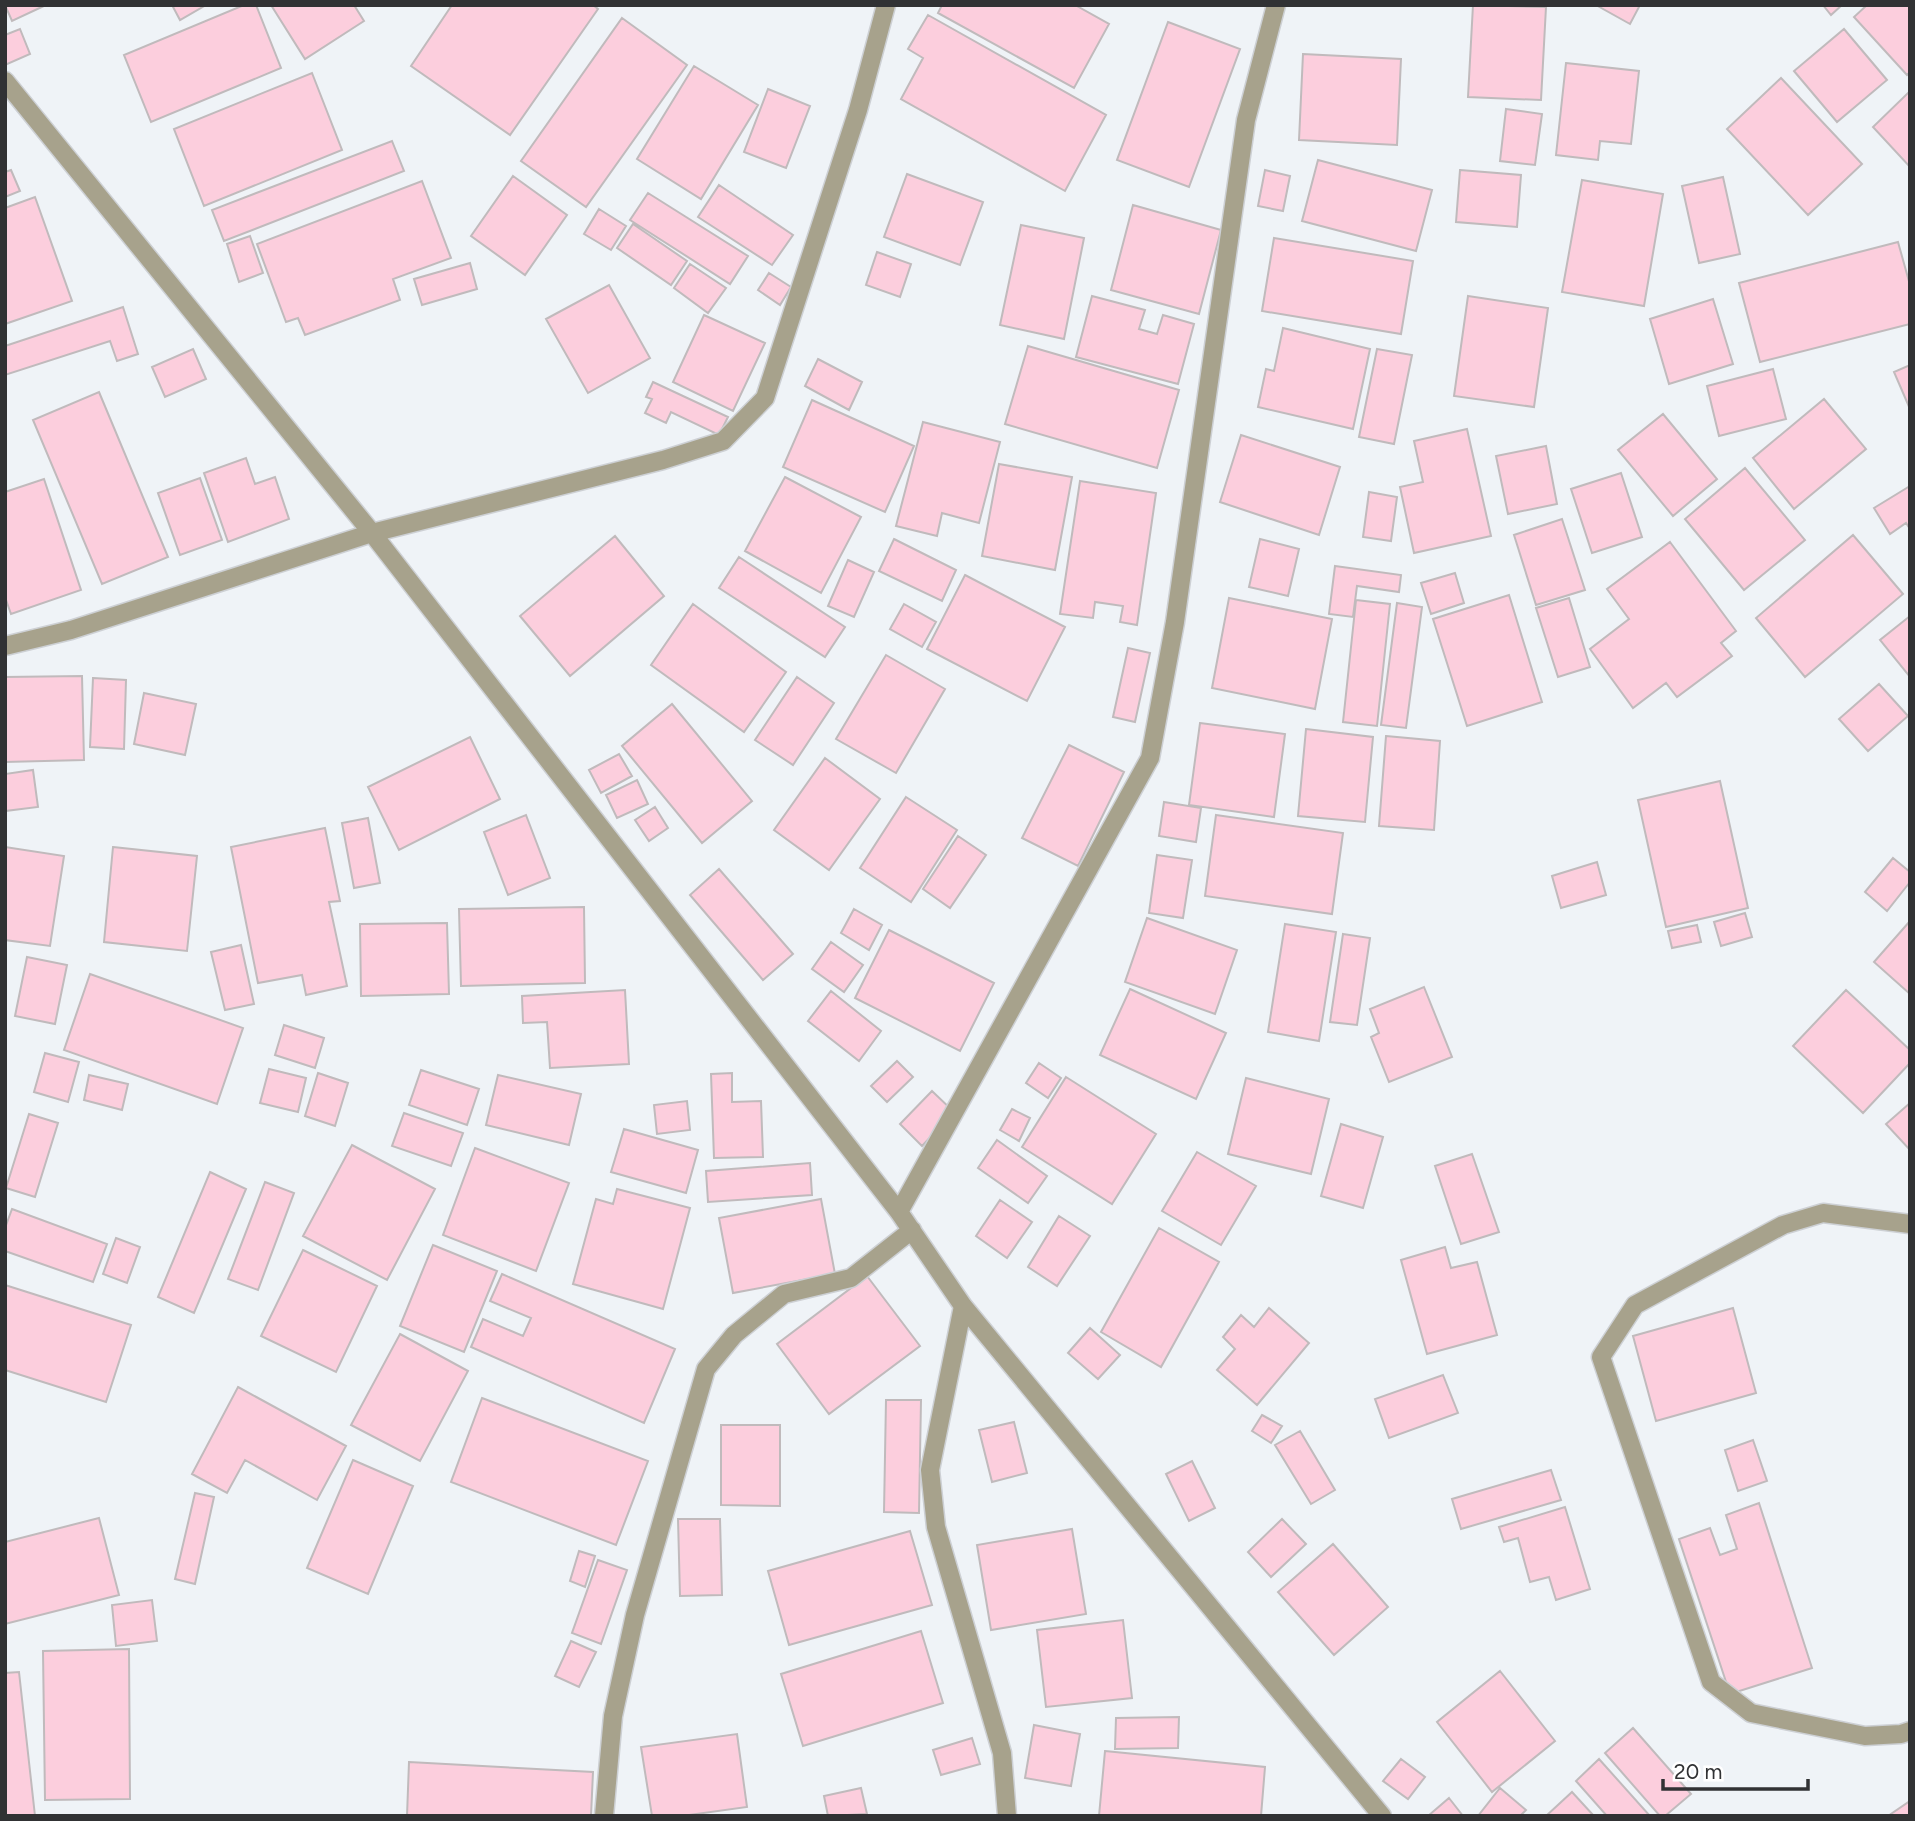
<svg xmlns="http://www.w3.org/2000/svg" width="1915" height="1821" font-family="Figtree,sans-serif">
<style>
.building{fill:#fccedd;stroke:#c0babc;stroke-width:2}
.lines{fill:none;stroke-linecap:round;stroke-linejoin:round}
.street-casing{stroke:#cdd0d4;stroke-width:21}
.street{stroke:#a7a28c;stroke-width:18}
</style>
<rect width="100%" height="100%" fill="#eff3f7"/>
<path class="building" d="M5 5H46L12 21Z
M172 5H206L180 20Z
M244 5H256L281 68 151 122 124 55Z
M271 5H354L364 21 305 59Z
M452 5H593L598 9 510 135 411 66Z
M942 5H1075L1109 24 1074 88 938 13Z
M1473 5 1546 7 1541 100 1468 97Z
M1596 5H1640L1630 24Z
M1823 5H1842L1831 15Z
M1867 5H1910V72L1907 75 1854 17Z
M928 15 1106 115 1065 191 901 99 923 58 908 49Z
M622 18 687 65 586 207 521 161Z
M1168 22 1240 49 1189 187 1117 160Z
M20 29 30 54 5 65V35Z
M1844 29 1887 80 1837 122 1794 71Z
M1303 54 1401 59 1397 145 1299 140Z
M1566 63 1639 71 1631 144 1600 141 1598 160 1556 155Z
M694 66 758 105 701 199 637 159Z
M312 73 342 150 204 206 174 129Z
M1781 78 1862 164 1808 215 1727 129Z
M768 89 810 106 786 168 744 152Z
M1910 91V167L1873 127Z
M1506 109 1542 114 1535 165 1500 161Z
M392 141 404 171 224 241 212 210Z
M1318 160 1432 190 1416 251 1302 221Z
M11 170 20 191 5 197V172Z
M1265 170 1290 176 1283 211 1258 206Z
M1460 170 1521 175 1517 227 1456 222Z
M907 174 983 202 960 265 884 237Z
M513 176 567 215 525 275 471 236Z
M1723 177 1740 254 1699 263 1682 186Z
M1582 180 1663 194 1644 306 1562 292Z
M422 181 451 258 393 279 400 300 305 335 298 318 286 322 257 244Z
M719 185 793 235 772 265 698 217Z
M648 193 748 256 730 284 630 220Z
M35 197 72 301 5 324V208Z
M1133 205 1221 230 1199 314 1111 290Z
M599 209 626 226 611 250 584 234Z
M633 224 687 261 671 285 617 248Z
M1021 225 1084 238 1064 339 1000 325Z
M250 236 263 273 239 282 227 244Z
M1274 238 1413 261 1401 334 1262 311Z
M1898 242 1910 285V324L1760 362 1739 283Z
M877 252 911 264 900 297 866 285Z
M470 263 477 289 422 305 414 279Z
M690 264 726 288 708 313 674 288Z
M769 273 791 287 780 305 758 290Z
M609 285 650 358 588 393 546 319Z
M1092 296 1145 310 1139 329 1157 334 1163 315 1194 324 1178 384 1076 357Z
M1468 296 1548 308 1534 407 1454 396Z
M1713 299 1733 364 1669 384 1650 319Z
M123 307 138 354 117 361 110 341 5 375V346Z
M704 315 765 343 733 411 673 382Z
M1283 328 1370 349 1353 429 1258 407 1266 369 1274 371Z
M1028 346 1179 390 1157 468 1005 424Z
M193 349 206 379 165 397 152 367Z
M1377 349 1412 355 1394 444 1359 437Z
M818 359 862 382 849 410 805 386Z
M1910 365V409L1894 372Z
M1773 369 1786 419 1719 436 1707 386Z
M653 382 728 417 719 435 671 412 666 423 645 413 652 399 646 397Z
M99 392 168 557 102 584 33 420Z
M1824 399 1866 449 1794 509 1753 458Z
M812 400 914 446 885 512 783 467Z
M1663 414 1717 479 1673 516 1618 450Z
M923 422 1000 442 979 523 942 513 937 536 896 526Z
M1467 429 1491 536 1414 553 1400 487 1423 482 1414 441Z
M1241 435 1340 467 1319 535 1220 502Z
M1546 446 1557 504 1508 514 1496 456Z
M246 458 255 484 275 477 289 519 228 542 204 473Z
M999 464 1072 477 1055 570 982 556Z
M1745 468 1805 540 1744 590 1685 519Z
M1621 473 1642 537 1592 553 1571 489Z
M785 477 861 517 821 593 745 551Z
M200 478 222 540 180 555 158 493Z
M44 479 81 590 11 614 5 597V492Z
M1080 481 1156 493 1137 625 1120 622 1123 606 1095 602 1093 618 1060 614Z
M1910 486V529L1906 523 1890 534 1874 508Z
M1369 492 1397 497 1391 541 1363 537Z
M1562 519 1585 590 1536 605 1514 535Z
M1853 535 1903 594 1805 677 1756 618Z
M615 536 664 596 570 676 520 616Z
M894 539 956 570 942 601 879 571Z
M1260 539 1299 549 1288 596 1249 587Z
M1670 542 1736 631 1721 643 1732 656 1677 697 1666 683 1633 708 1590 649 1629 619 1607 589Z
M739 557 845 627 825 657 719 588Z
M848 560 874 572 854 617 828 606Z
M1335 566 1401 575 1399 592 1357 586 1353 617 1329 614Z
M1455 573 1464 603 1431 614 1421 583Z
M965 575 1065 627 1027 701 927 649Z
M1509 595 1542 702 1467 726 1433 619Z
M1229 598 1332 619 1315 709 1212 688Z
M1569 598 1590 667 1558 677 1536 608Z
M1356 600 1390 604 1377 726 1343 722Z
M1397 603 1422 607 1406 728 1381 725Z
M693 604 786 672 744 732 651 665Z
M904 604 936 622 922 647 890 629Z
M1910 616V677L1880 640Z
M1128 648 1150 653 1135 722 1113 717Z
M886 655 945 689 896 773 836 739Z
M82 676 84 760 5 762V677Z
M797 677 834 703 793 765 755 740Z
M93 678 126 680 124 749 90 747Z
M1879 684 1908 716 1868 751 1839 719Z
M144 693 196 704 185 755 134 744Z
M672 704 752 801 702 843 622 746Z
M1200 723 1285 734 1274 817 1189 805Z
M1306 729 1373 737 1365 822 1298 816Z
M1386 736 1440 741 1434 830 1379 826Z
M470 737 500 799 399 850 368 787Z
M1069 745 1124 772 1078 866 1022 838Z
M619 754 632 776 601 793 589 770Z
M825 758 880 799 829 870 774 830Z
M33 770 38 807 5 811V774Z
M637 780 648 804 617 818 606 795Z
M1720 781 1748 908 1666 927 1638 800Z
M906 797 957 830 911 902 860 868Z
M1164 802 1201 808 1196 842 1159 836Z
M655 807 668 828 649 841 635 820Z
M526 815 550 878 508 895 484 832Z
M1216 815 1343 833 1332 914 1205 896Z
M368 818 380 883 354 888 342 823Z
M325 828 340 901 329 902 347 986 306 995 302 975 258 983 231 847Z
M958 836 986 855 950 908 923 889Z
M5 847 64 856 50 946 5 940Z
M113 847 197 856 187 951 104 942Z
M1157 855 1192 860 1183 918 1149 913Z
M1893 858 1910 872V882L1887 911 1865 892Z
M1597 862 1606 895 1561 908 1552 876Z
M719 869 793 954 763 980 690 895Z
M584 907 585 983 461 986 459 909Z
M854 909 882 925 869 950 841 933Z
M1745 913 1752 937 1721 946 1714 922Z
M1147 918 1237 950 1215 1014 1125 982Z
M1910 921V994L1874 962Z
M447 923 449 994 361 996 360 924Z
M1285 924 1336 932 1319 1041 1268 1032Z
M1697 925 1701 942 1672 948 1668 931Z
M889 930 994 983 960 1051 855 998Z
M1343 934 1370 938 1357 1025 1330 1022Z
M831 942 863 965 844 992 812 969Z
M241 945 254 1004 225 1010 211 952Z
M27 957 67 965 55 1024 15 1016Z
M90 974 243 1028 217 1104 64 1050Z
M1424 987 1452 1057 1389 1082 1371 1037 1379 1033 1370 1009Z
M1130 989 1226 1033 1196 1099 1100 1055Z
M625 990 629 1064 550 1068 547 1022 523 1023 522 996Z
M1846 990 1910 1050V1063L1863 1113 1793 1046Z
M831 991 881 1031 859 1061 808 1021Z
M284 1025 324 1038 315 1068 275 1055Z
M45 1053 79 1062 68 1102 34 1092Z
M897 1061 913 1077 887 1102 871 1086Z
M1039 1063 1061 1078 1048 1098 1026 1083Z
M269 1069 306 1078 298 1112 260 1103Z
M421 1070 479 1089 467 1125 409 1105Z
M318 1073 348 1083 335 1126 305 1116Z
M732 1073V1102L761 1101 763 1157 714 1158 711 1074Z
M89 1075 128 1084 122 1110 84 1100Z
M498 1075 581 1094 569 1145 486 1125Z
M1066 1077 1156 1134 1112 1204 1022 1147Z
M1246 1078 1329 1099 1311 1174 1228 1154Z
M932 1091 954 1112 922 1146 900 1124Z
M687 1101 690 1130 657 1134 654 1105Z
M1910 1103V1150L1886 1124Z
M1012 1109 1030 1118 1019 1141 1000 1130Z
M404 1113 463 1133 451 1166 392 1146Z
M29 1114 58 1123 35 1197 6 1188Z
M1341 1124 1383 1137 1363 1208 1321 1196Z
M624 1129 698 1150 686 1193 611 1172Z
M997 1140 1047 1176 1028 1203 978 1168Z
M352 1145 435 1189 387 1280 303 1236Z
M475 1148 569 1183 536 1271 443 1235Z
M1197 1152 1256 1186 1221 1245 1162 1211Z
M1472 1154 1499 1232 1461 1244 1435 1166Z
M810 1163 812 1195 708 1202 706 1171Z
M210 1172 246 1189 194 1313 158 1297Z
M265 1182 294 1193 258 1290 228 1279Z
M617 1189 690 1208 663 1309 573 1284 596 1199 613 1204Z
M821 1199 835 1274 733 1293 719 1218Z
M1000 1200 1032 1222 1007 1258 976 1236Z
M12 1209 107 1244 93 1282 5 1251V1228Z
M1059 1216 1090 1236 1057 1286 1028 1267Z
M1159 1228 1219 1262 1161 1367 1101 1332Z
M116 1238 140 1247 127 1283 103 1274Z
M433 1245 497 1271 464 1352 400 1326Z
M1445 1247 1451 1268 1477 1262 1497 1335 1427 1354 1401 1260Z
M303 1250 377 1286 336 1372 261 1336Z
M502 1274 675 1349 644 1423 471 1347 483 1319 523 1336 531 1318 490 1301Z
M867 1276 920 1346 829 1414 777 1344Z
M5 1285 131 1325 106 1402 5 1370Z
M1269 1308 1309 1343 1257 1405 1217 1370 1235 1349 1223 1337 1241 1315 1254 1327Z
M1733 1308 1756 1393 1656 1421 1633 1336Z
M1090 1328 1120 1355 1098 1379 1068 1353Z
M400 1334 468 1371 420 1461 351 1425Z
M1443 1375 1458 1413 1389 1438 1375 1399Z
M238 1387 346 1446 317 1500 245 1460 227 1493 192 1474Z
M482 1398 648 1461 616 1545 451 1482Z
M886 1400H921L919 1513 884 1512Z
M1262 1415 1282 1426 1271 1443 1252 1431Z
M1014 1422 1027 1473 992 1482 979 1430Z
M721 1425H780V1506L721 1505Z
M1300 1431 1335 1490 1311 1504 1275 1445Z
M1753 1440 1767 1481 1738 1491 1725 1450Z
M353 1460 413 1486 368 1594 307 1568Z
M1192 1461 1215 1508 1189 1521 1166 1474Z
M1551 1470 1561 1500 1461 1529 1452 1499Z
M195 1493 214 1497 195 1584 175 1579Z
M1759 1503 1812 1668 1730 1694 1679 1539 1710 1528 1720 1555 1737 1549 1726 1515Z
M1565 1507 1590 1589 1556 1600 1549 1577 1530 1582 1518 1538 1504 1542 1499 1527Z
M99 1518 119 1595 5 1624V1542Z
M678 1519H720L722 1595 680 1596Z
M1282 1519 1306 1544 1271 1577 1248 1552Z
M1072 1529 1086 1614 991 1630 977 1545Z
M910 1531 932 1605 789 1645 768 1571Z
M1333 1544 1388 1607 1334 1655 1278 1592Z
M579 1551 595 1556 585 1587 570 1581Z
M598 1560 627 1570 601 1644 572 1633Z
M152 1600 157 1641 116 1646 112 1605Z
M1123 1620 1132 1698 1046 1707 1037 1630Z
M921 1631 943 1703 803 1746 781 1674Z
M571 1641 596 1652 579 1687 555 1676Z
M129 1649 130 1799 45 1800 43 1651Z
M1500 1671 1555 1741 1492 1792 1437 1722Z
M19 1672 35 1816H5V1673Z
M1179 1717 1178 1748 1115 1749 1116 1718Z
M1034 1725 1080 1734 1071 1786 1025 1778Z
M1633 1728 1691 1794 1665 1816H1660L1605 1753Z
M737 1734 747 1807 682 1816H652L641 1747Z
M972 1738 980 1764 941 1775 933 1750Z
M1105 1751 1265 1767 1261 1816H1099Z
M1401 1759 1425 1777 1408 1799 1383 1781Z
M1599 1759 1650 1816H1607L1576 1781Z
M409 1762 593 1772 591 1816H407Z
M861 1788 867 1814 828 1816 824 1796Z
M1500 1788 1526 1810 1520 1816H1478Z
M1572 1792 1594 1816H1546Z
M1449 1798 1463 1816H1428Z
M1910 1801V1816H1888Z"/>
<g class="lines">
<defs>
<path id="street" d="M5 81 372 533 899 1212 963 1306 1382 1816
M5 646 71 630 372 533 663 460 723 441 765 398 858 110 886 5
M899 1212 1150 758 1175 622 1246 120 1276 5
M1910 1224 1823 1213 1783 1225 1635 1305 1601 1357 1711 1682 1751 1713 1865 1736 1901 1734 1910 1731
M963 1306 930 1470 936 1527 1002 1753 1007 1816
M604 1816 613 1716 635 1615 706 1369 734 1335 784 1294 851 1278 912 1230"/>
</defs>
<use href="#street" class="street-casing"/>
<use href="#street" class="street"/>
</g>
<rect width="1915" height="1821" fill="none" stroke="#313234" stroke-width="14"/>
<path d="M1663 1779v10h145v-10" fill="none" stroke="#313234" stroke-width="3.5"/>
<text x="1674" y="1779" font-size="21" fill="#313234" stroke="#ffffff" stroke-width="5" paint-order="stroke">20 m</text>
</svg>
